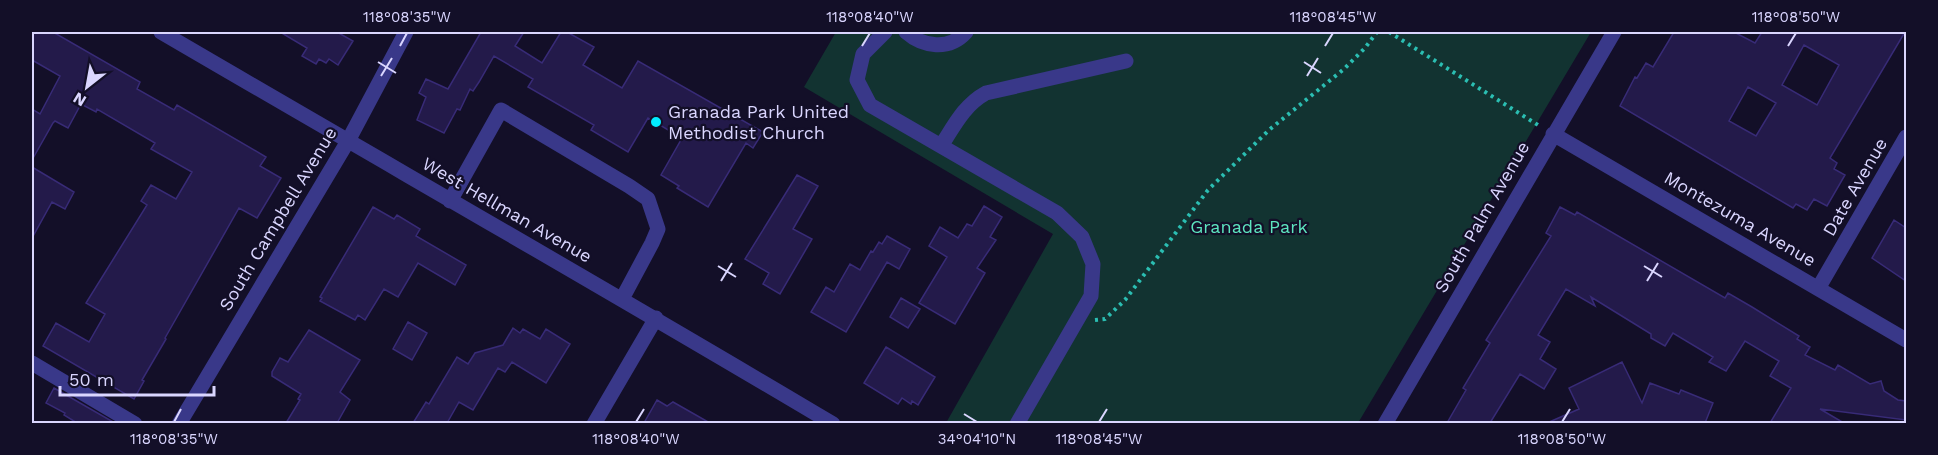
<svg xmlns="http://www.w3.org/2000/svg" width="1938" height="455" font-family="'Work Sans',sans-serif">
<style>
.green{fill:#123331}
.building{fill:#231a4a;stroke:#382b77;stroke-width:1.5;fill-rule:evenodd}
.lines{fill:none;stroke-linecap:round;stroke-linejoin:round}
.path{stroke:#2bbeb2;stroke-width:4;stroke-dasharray:3 4.5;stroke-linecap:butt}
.minor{stroke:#393889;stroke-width:15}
.ticks{fill:none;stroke:#dad6ff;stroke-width:2}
.poi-dot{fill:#02ecff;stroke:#130f28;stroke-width:2}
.labels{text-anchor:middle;stroke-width:4.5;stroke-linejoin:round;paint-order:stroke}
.poi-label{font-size:18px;fill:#dad6ff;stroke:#130f28;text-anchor:start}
.street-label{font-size:18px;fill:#dad6ff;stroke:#130f28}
.park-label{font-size:18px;fill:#5de5bf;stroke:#130f28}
.neatline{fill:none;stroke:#dad6ff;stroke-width:2}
.ticks-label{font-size:15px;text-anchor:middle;fill:#dad6ff}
</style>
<rect width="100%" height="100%" fill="#130f28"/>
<path class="green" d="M836 32H1591L1358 423H946L1053 234 804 87Z"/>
<path class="building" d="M32 32H53L140 82 137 89 174 110 177 105 266 157 260 166 281 178 257 218 239 208 165 338 166 339 142 380 144 381 134 399 43 346 56 323 89 342 105 314 86 303 147 205 141 201 151 185 176 199 192 172 151 149 155 143 97 109 96 112 81 104 68 128 55 121 53 123 32 160V109L40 114 60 76 32 60Z
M280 32H337L353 41 338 65 329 59 326 63 319 59 316 64 302 56 307 48Z
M481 32H524L515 46 542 63 561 32H567L594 47 583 65 622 88 638 61 763 132 753 148 746 143 708 207 677 188 679 186 661 175 682 138 648 118 628 152 591 130 594 125 528 87 533 79 494 56 479 82 473 91 470 89 460 110 457 109 444 133 417 120 426 97 419 93 426 79 448 89Z
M1674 32H1734L1755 43 1762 32H1905L1830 158 1837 163 1834 169 1845 175 1827 206 1814 199 1807 210 1796 204 1793 208 1620 106 1635 77 1637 78 1646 63 1653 67ZM1804 45 1839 65 1817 105 1782 85ZM1748 87 1776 103 1756 136 1729 121Z
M32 167 74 192 65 209 52 202 32 238Z
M797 175 818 186 793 229 812 239 780 294 763 284 769 273 745 259Z
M984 206 1002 217 990 237 996 240 977 268 985 273 955 324 919 303 947 257 929 246 940 227 958 238 967 224 972 226Z
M373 207 394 219 397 215 420 229 416 236 466 265 455 285 418 263 398 297 384 289 365 320 358 315 355 320 320 301 322 298 320 297Z
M1560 207 1575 215 1577 212 1725 298 1728 293 1752 307 1799 336 1797 339 1810 347 1805 355 1835 370 1838 365 1870 384 1881 381 1884 391 1898 400 1906 401V420L1820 409 1844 423H1770L1791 388 1770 376 1779 361 1745 341 1726 371 1709 362 1713 357 1673 333 1665 346 1651 338V334L1591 297 1595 306 1566 289 1538 335 1550 342 1540 359 1556 369 1544 389 1520 374 1490 423H1447L1466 390 1463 388 1490 343 1486 340 1551 236 1546 233Z
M1894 220 1906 228V281L1872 258Z
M887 236 910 249 899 269 887 262 846 332 811 312 826 287 834 292 850 264 860 270 871 251 873 252 879 242 882 244Z
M901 298 920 309 908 328 890 317Z
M408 322 427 333 412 360 393 349Z
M513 328 520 333 523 329 540 339 546 329 570 344 546 383 512 362 505 372 498 368 473 410 459 402 447 423H413L426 402 429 404 457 357 468 364 475 353 503 345Z
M309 330 360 360 340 392 350 400 337 423H286L300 400 298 399 301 394 272 376V372L280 358 288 362Z
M886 347 935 377 918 405 912 401 911 404 902 398 898 404 864 383Z
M1622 362 1642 403 1650 383 1679 394 1681 390 1713 403 1705 423H1547L1579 409 1569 388Z
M54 388 87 407 115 423H77L64 415 65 413 46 403Z
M657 400 667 406 673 402 710 423H644Z"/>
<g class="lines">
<path class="path" d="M1389 32 1538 125
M1095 320 1105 319 1125 300 1208 190 1269 130 1344 69 1365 48 1377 32"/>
<path class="minor" d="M161 32C385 163 610 291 833 424
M885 32 863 54 857 80 870 105 1057 213 1082 237 1093 264 1091 296 1017 424
M906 32C923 47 949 51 966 32
M1553 134 1906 340
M941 146C954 126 964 105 986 93L1126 61
M450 201 501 110 629 186 648 199 658 229 652 243 622 299
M1819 287 1906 137
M32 363 135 424
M179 424 348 141 406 32
M594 424 656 318
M1385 424 1614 32"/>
</g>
<path class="ticks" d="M400 46 407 33M862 46 870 33M1325 46 1333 33M1788 46 1796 33M378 62 396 73M1304 62 1321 73M381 76 392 58M1307 76 1318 58M718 266 736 277M1644 266 1662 277M721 281 732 263M1647 281 1658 263M964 414 977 422M174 422 181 409M636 422 644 409M1099 422 1107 409M1562 422 1570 409"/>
<circle class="poi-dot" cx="656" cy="122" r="6"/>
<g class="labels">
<g class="poi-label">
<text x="668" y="118">Granada Park United<tspan x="668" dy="21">Methodist Church</tspan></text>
</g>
<g class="street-label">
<text transform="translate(1855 187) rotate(-60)" y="6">Date Avenue</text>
<text transform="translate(507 210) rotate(30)" y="6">West Hellman Avenue</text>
<text transform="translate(1482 217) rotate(-60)" y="6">South Palm Avenue</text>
<text transform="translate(278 219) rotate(-59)" y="6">South Campbell Avenue</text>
<text transform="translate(1740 219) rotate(30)" y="6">Montezuma Avenue</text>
</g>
<g class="park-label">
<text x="1249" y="233">Granada Park</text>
</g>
</g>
<rect width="1938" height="455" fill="none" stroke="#130f28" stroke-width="66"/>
<g transform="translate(87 87) rotate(211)" stroke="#130f28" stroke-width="4.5" paint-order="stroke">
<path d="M0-4.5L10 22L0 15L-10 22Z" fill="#dad6ff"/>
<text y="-9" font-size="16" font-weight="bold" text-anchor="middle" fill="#dad6ff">N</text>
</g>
<path d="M60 386v9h154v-9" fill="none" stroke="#dad6ff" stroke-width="3"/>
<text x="69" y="386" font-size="18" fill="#dad6ff" stroke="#130f28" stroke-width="4.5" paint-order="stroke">50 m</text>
<rect x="33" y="33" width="1872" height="389" class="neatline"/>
<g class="ticks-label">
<text x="407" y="22">118°08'35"W</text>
<text x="870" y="22">118°08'40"W</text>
<text x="1333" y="22">118°08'45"W</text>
<text x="1796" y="22">118°08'50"W</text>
<text x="174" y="444">118°08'35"W</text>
<text x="636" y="444">118°08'40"W</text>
<text x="977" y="444">34°04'10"N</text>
<text x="1099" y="444">118°08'45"W</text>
<text x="1562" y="444">118°08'50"W</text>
</g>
</svg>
